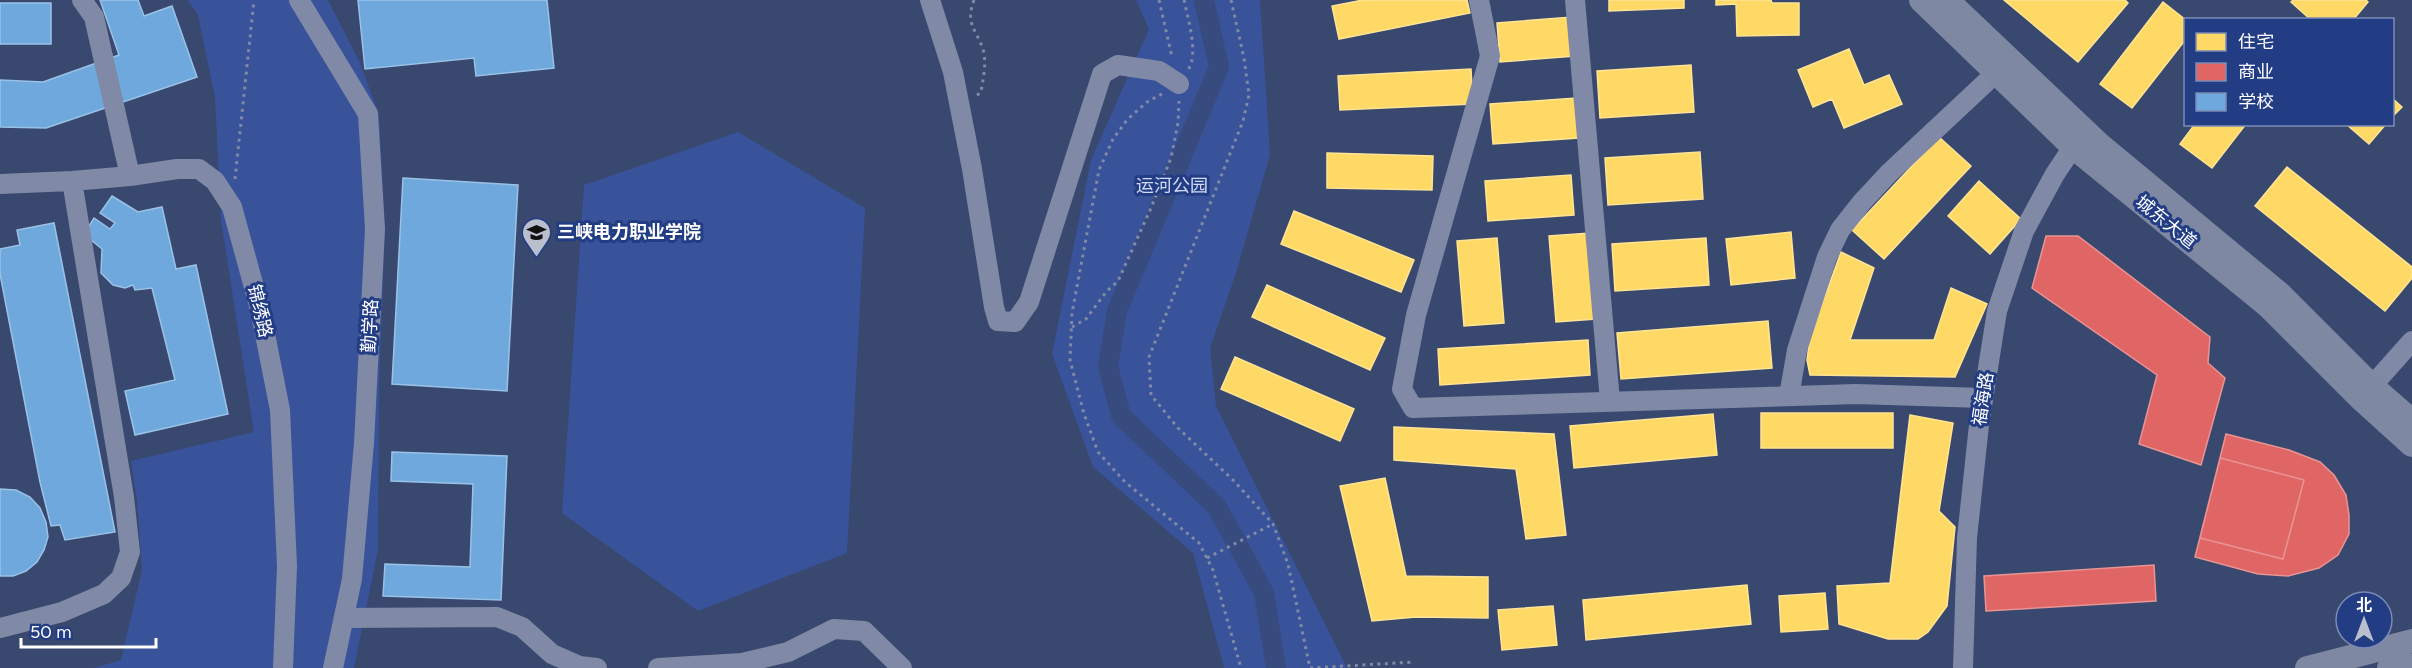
<svg xmlns="http://www.w3.org/2000/svg" width="2412" height="668" font-family="Figtree,'Noto Sans SC',sans-serif">
<style>
.green{fill:#38539a}
.homes{fill:#ffd966;stroke:#ffe494;stroke-width:1.5}
.shops{fill:#e06666;stroke:#e99494;stroke-width:1.5}
.schools{fill:#6fa8dc;stroke:#9ac2e6;stroke-width:1.5}
.lines{fill:none;stroke-linecap:round;stroke-linejoin:round}
.canal{stroke:#384b7e;stroke-width:20}
.path{stroke:#8089a5;stroke-width:3;stroke-dasharray:3 4.5;stroke-linecap:butt}
.minor{stroke:#8089a5;stroke-width:20}
.major{stroke:#7f88a2;stroke-width:24}
.labels{text-anchor:middle;stroke-width:6;stroke-linejoin:round;paint-order:stroke}
.park-label{font-size:18px;fill:#d1dbf6;stroke:#233d85}
.street-label{font-size:18px;fill:#fff;stroke:#233d85}
.poi-label{font-size:18px;font-weight:bold;fill:#fff;stroke:#233d85;text-anchor:start}
</style>
<rect width="100%" height="100%" fill="#39486f"/>
<path class="green" d="M188 0H328L360 63 379 114 385 228 379 386 378 550 354 668H94L121 660 142 570 137 501 131 461 254 432 221 220 215 98 198 15Z
M1136 0H1260L1270 155 1236 273 1210 348 1216 406 1347 668H1224L1193 553 1093 467 1052 354 1091 160 1149 29Z
M738 132 865 208 847 553 698 611 562 513 584 185Z"/>
<path class="homes" d="M1363 0H1467L1470 13 1339 39 1332 6Z
M1609 0H1684V8L1609 11Z
M1716 0H1771L1772 3H1799V35L1737 36 1736 4 1716 5Z
M2004 0H2125L2128 3 2078 62Z
M2293 0H2366L2368 2 2353 20H2311L2291 2Z
M2163 2 2186 20V39L2132 108 2100 84Z
M1572 17 1575 56 1500 62 1497 23Z
M1849 49 1864 85 1889 75 1902 104 1844 128 1832 99 1813 107 1798 70Z
M1691 65 1694 112 1600 118 1597 71Z
M1471 69 1473 104 1340 110 1338 76Z
M1576 98 1579 138 1493 144 1490 104Z
M2392 98 2402 107 2392 117Z
M2195 124H2246L2212 168 2180 144Z
M2346 124H2386L2369 144Z
M1939 137 1971 166 1884 259 1852 230Z
M1700 152 1703 199 1608 205 1605 158Z
M1327 153 1433 156 1432 190 1327 188Z
M2287 167 2412 267V278L2385 311 2255 206Z
M1571 175 1574 215 1488 221 1485 181Z
M1979 181 2021 219 1990 254 1948 216Z
M1294 211 1414 260 1401 292 1281 244Z
M1791 232 1795 278 1731 285 1726 239Z
M1590 233 1596 319 1556 322 1549 236Z
M1497 238 1504 323 1464 326 1457 241Z
M1706 238 1709 285 1615 291 1612 244Z
M1841 252 1874 268 1850 340H1934L1951 288 1987 304 1955 377 1810 375 1807 360 1810 337Z
M1267 285 1385 338 1370 370 1252 317Z
M1768 321 1772 368 1621 379 1617 333Z
M1588 340 1590 375 1440 385 1438 349Z
M1235 357 1354 409 1340 441 1221 389Z
M1761 413H1893V448H1761Z
M1713 414 1717 455 1574 468 1570 426Z
M1910 415 1953 423 1939 511 1955 527 1947 606 1928 632 1918 639H1888L1839 624 1837 586 1890 583Z
M1394 427 1554 434 1566 535 1526 539 1516 469 1394 460Z
M1385 478 1406 576 1488 577V618L1416 617 1372 621 1340 486Z
M1747 585 1751 624 1586 640 1583 600Z
M1825 593 1828 629 1781 632 1779 596Z
M1553 606 1557 645 1502 650 1498 610Z"/>
<path class="shops" d="M2046 236H2078L2210 337 2208 363 2225 378 2201 465 2139 444 2157 375 2032 288Z
M2226 434 2289 450 2320 462 2334 475 2346 495 2349 515V534L2338 555 2319 568 2288 576 2258 574 2195 557Z
M2220 458 2304 480 2283 559 2200 538Z
M2154 565 2156 601 1986 611 1984 576Z"/>
<path class="schools" d="M100 0H138L144 16 172 6 197 77 46 128 0 127V80L43 82 119 55Z
M358 0H547L554 68 476 76 474 58 365 69Z
M0 3H51V44H0Z
M403 178 518 185 507 391 392 384Z
M112 196 138 212 162 207 176 269 196 265 228 414 135 435 125 391 175 380 152 288 135 290 133 285 125 288 113 285 101 273 102 249 84 234 94 218 110 229 115 223 100 213Z
M54 223 115 532 65 540 60 525 51 526 40 482 0 274V249L20 245 17 230Z
M392 452 507 456 501 600 383 596 385 564 470 567 473 484 391 481Z
M0 489 16 490 30 497 40 508 46 522 48 537 44 550 37 562 26 571 13 576H0Z"/>
<g class="lines">
<path class="canal" d="M1204 0 1219 67 1117 311 1108 366 1121 416 1217 507 1264 593 1276 668"/>
<path class="path" d="M974 0C965 24 976 29 983 49 987 64 983 78 981 92L976 96
M1159 0 1172 57
M1184 0C1188 19 1199 54 1188 70
M1231 0 1244 58 1249 95 1243 121 1149 357 1151 395 1178 428 1234 481 1273 524 1288 564 1310 668
M1162 94 1147 102 1127 120 1113 139 1099 170 1072 313 1070 360 1084 414 1098 452 1125 482 1199 543 1213 570 1241 668
M235 179 254 0
M1072 327 1086 319 1106 292 1118 281 1151 208 1171 158 1178 123 1179 101
M1207 558 1273 524
M1310 668 1414 662"/>
<path class="minor" d="M82 0 94 17 130 176
M299 0 368 114 375 229 364 443 352 579 333 668
M930 0 953 72 972 169 994 307 998 321 1015 322 1029 302 1102 74 1118 65 1159 71 1179 84
M1479 0 1490 56 1416 315 1402 389 1413 408 1856 394 1983 398
M1575 0 1610 401
M0 184 72 181 130 176 177 169H199L215 181 232 207 260 309 280 410 287 566 283 668
M2372 386 2412 341
M1789 396 1797 350 1827 257 1840 230 1862 202 1889 173 1997 72
M344 618 497 617 522 627 552 654 579 666 597 668
M0 628 62 612 104 594 121 578 130 552 124 497 72 181
M658 668 742 663 788 652 834 629 864 631 902 668
M1963 668 1967 538 1979 425 1997 311 2024 231 2055 174 2073 147"/>
<path class="major" d="M1921 0 2073 147 2268 306 2360 398 2412 445
M1947 0 2099 144 2280 294 2372 386 2412 421
M2307 668 2412 641
M2389 668 2412 666"/>
</g>
<defs>
<symbol id="university-pin" viewBox="-11 -11 22 30"><path d="M0 17L-7.5 6A9.5 9.5 0 1 1 7.5 6Z" fill="#babfcd" stroke="#233d85"/><path d="M0-5L7-2L0 1L-7-2ZM-4 1L0 2.5L4 1V4Q0 6-4 4Z" fill="#111"/></symbol>
</defs>
<g fill-rule="evenodd">
<use href="#university-pin" x="520" y="216" width="33" height="45"/>
</g>
<g class="labels">
<g class="park-label">
<text x="1172" y="192">运河公园</text>
</g>
<g class="street-label">
<text transform="translate(2166 222) rotate(39)" y="6">城东大道</text>
<text transform="translate(260 311) rotate(77)" y="6">锦绣路</text>
<text transform="translate(370 326) rotate(-87)" y="6">勤学路</text>
<text transform="translate(1983 399) rotate(-81)" y="6">福海路</text>
</g>
<g class="poi-label">
<text x="557" y="238">三峡电力职业学院</text>
</g>
</g>
<rect x="2184" y="18" width="210" height="108" fill="#233d85" stroke="#7b8bb6" stroke-width="1.5"/>
<rect x="2196" y="33" width="30" height="18" fill="#ffd966" stroke="#7b8bb6" stroke-width="1.5"/>
<text x="2238" y="48" font-size="18" fill="#ffffff">住宅</text>
<rect x="2196" y="63" width="30" height="18" fill="#e06666" stroke="#7b8bb6" stroke-width="1.5"/>
<text x="2238" y="78" font-size="18" fill="#ffffff">商业</text>
<rect x="2196" y="93" width="30" height="18" fill="#6fa8dc" stroke="#7b8bb6" stroke-width="1.5"/>
<text x="2238" y="108" font-size="18" fill="#ffffff">学校</text>
<g transform="translate(2364 620)"><circle r="28" fill="#233d85" stroke="#7b8bb6" stroke-width="1.5"/>
<path d="M0-4.5L10 22L0 15L-10 22Z" fill="#babfcd"/>
<text y="-9" font-size="16" font-weight="bold" text-anchor="middle" fill="#ffffff">北</text>
</g>
<path d="M21 638v9h135v-9" fill="none" stroke="#ffffff" stroke-width="3"/>
<text x="30" y="638" font-size="18" fill="#ffffff" stroke="#233d85" stroke-width="4.5" paint-order="stroke">50 m</text>
</svg>
